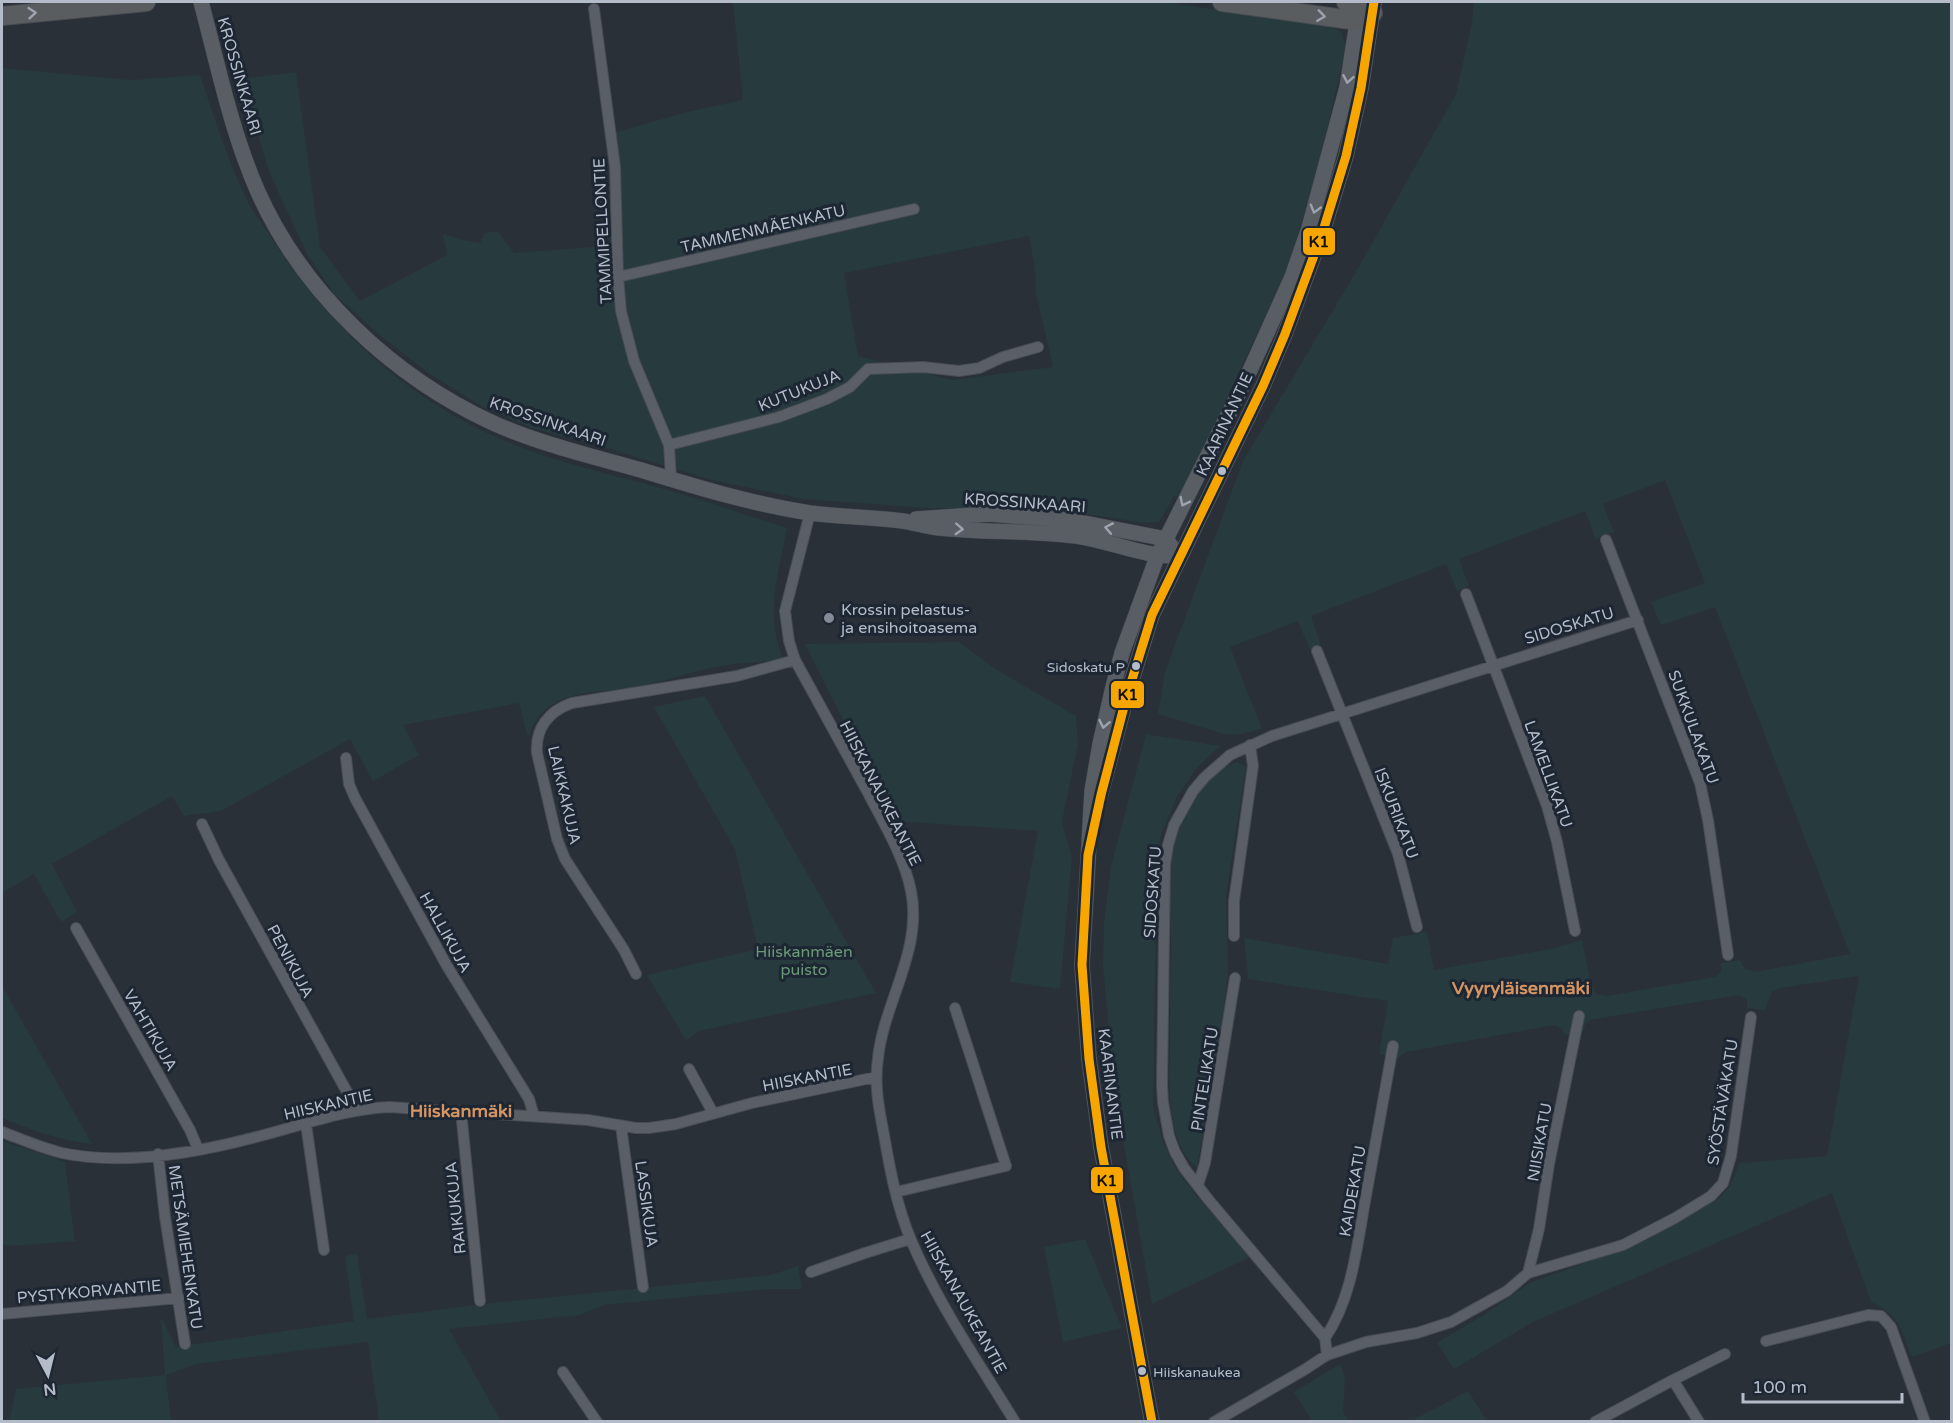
<svg xmlns="http://www.w3.org/2000/svg" width="1953" height="1423" font-family="'Varela Round',sans-serif">
<style>
.green{fill:#273a3e;fill-rule:evenodd}
.lines{fill:none;stroke-linecap:round;stroke-linejoin:round}
.street-casing{stroke:#484c53;stroke-width:12}
.secondary-casing{stroke:#484c53;stroke-width:16}
.highway-casing{stroke:#474c53;stroke-width:20}
.street{stroke:#5a5e66;stroke-width:10}
.secondary{stroke:#595d64;stroke-width:15}
.highway{stroke:#5a5d60;stroke-width:18}
.bus-1-casing{stroke:#1d2633;stroke-width:14}
.bus-1{stroke:#f7a600;stroke-width:9}
.oneway{stroke:#9ea4af}
.oneway2{stroke:#9da4b0}
.bus-dot{fill:#b4bcc9;stroke:#1d2633;stroke-width:2}
.poi-dot{fill:#848b96;stroke:#1d2633;stroke-width:2}
.labels{text-anchor:middle;stroke-width:6;stroke-linejoin:round;paint-order:stroke}
.bus-label{font-size:14px;fill:#b4bcc9;stroke:#1d2633;text-anchor:end}
.street-label{font-size:16px;fill:#b4bcc9;stroke:#1d2633}
.poi-label{font-size:16px;fill:#b4bcc9;stroke:#1d2633;text-anchor:start}
.park-label{font-size:16px;fill:#6b9a76;stroke:#1d2633}
.neighbourhood-label{font-size:18px;font-weight:bold;fill:#d59563;stroke:#1d2633}
.line-badge{stroke:#1d2633;stroke-width:2}
.pale-badge-label{font-size:16px;text-anchor:middle;font-weight:bold;fill:#111}
</style>
<rect width="100%" height="100%" fill="#2a3038"/>
<path class="green" d="M733 2H1164L1333 27 1341 32 1346 46 1343 60 1317 173 1288 267 1181 497 1174 496 1159 522 1145 523 1048 508H926L804 499 712 480 604 447 532 428 483 407 430 374 382 337 335 295 307 254 270 174 240 79 296 72 320 247 360 301 447 255 443 234 463 240 480 243 485 233 498 231 514 253 617 245 610 134 687 112 743 100ZM1029 236 1035 269 1036 293 1053 367 952 380 858 356 844 273Z
M1474 2H1951V1343L1912 1357C1900 1328 1901 1316 1871 1302L1832 1193 1533 1322 1454 1369 1437 1343 1485 1314 1530 1283 1641 1242 1721 1197 1730 1185 1740 1163 1827 1156 1859 976 1780 988 1772 992 1765 1010 1747 1008V1000L1739 995 1590 1020 1585 1025 1583 1032 1564 1035 1562 1029 1555 1025 1406 1052 1398 1058 1379 1054 1388 1001 1248 979 1244 938 1388 964 1393 938 1427 932 1434 970 1551 949 1582 940 1591 985 1596 994 1607 996 1715 977 1721 972V963L1740 960 1745 969 1755 972 1850 954 1715 607 1661 625 1651 602 1705 583 1665 480 1603 504 1614 532 1596 539 1585 511 1459 559 1469 586 1457 591 1446 564 1311 616 1321 645 1310 650 1298 621 1230 647 1262 729 1236 735 1224 734 1158 714 1165 672 1243 461 1357 270 1456 94 1472 23Z
M2 68 130 80 200 75C214 116 227 158 246 198 253 213 264 226 273 240 330 329 411 403 510 443 566 466 630 478 688 496 721 506 754 518 787 528 779 572 764 615 783 658 764 664 747 662 728 665 696 669 666 682 634 687 608 692 576 690 553 704 540 711 534 724 528 737L519 703 403 725 419 755 373 781 350 739 221 811 184 816 172 796 52 864 77 912 61 922 34 874 2 893Z
M959 642 994 668 1076 716 1078 744 1062 822 1072 857 1060 989 1010 982 1038 831 894 821 805 644Z
M705 696 876 993 699 1031 686 1040 647 975 758 949 735 849 654 707Z
M1146 734 1220 746 1195 770 1177 797 1161 835 1154 870 1156 916 1153 1107 1163 1141 1175 1168 1195 1194 1250 1257 1152 1304 1115 1094 1103 966 1104 923 1111 866Z
M1237 762 1246 767 1226 895 1228 972 1224 1008 1197 1167C1182 1157 1174 1133 1172 1115 1168 1092 1170 1069 1170 1046 1170 1014 1170 982 1171 950 1171 917 1167 869 1175 836 1183 805 1207 773 1237 762Z
M2 986 92 1144C60 1141 32 1130 2 1118Z
M2 1141 65 1162 75 1241 11 1246 2 1244Z
M1085 1239 1122 1328 1063 1342 1044 1247Z
M357 1254 367 1319 492 1303 771 1275 798 1266 802 1289H767L604 1305 580 1315 449 1329 501 1421H379L368 1342 196 1364 166 1375 171 1421 9 1422 16 1389 165 1375 161 1317 176 1347 354 1321 345 1256Z
M1340 1364 1345 1378 1343 1412 1349 1421H1312L1294 1392Z
M1468 1391 1487 1421H1411Z"/>
<g class="lines">
<defs>
<path id="street" d="M594 9 615 167 618 277 621 311 634 361 669 445 671 479
M618 277 914 209
M669 445 779 417 827 399 850 387 868 369 923 367 959 371 979 368 1003 357 1038 347
M810 513 785 611 789 641 795 660C819 704 843 747 867 791 883 822 904 856 911 891 923 950 884 1002 878 1058 874 1085 879 1109 884 1135 890 1170 897 1207 911 1240 938 1304 979 1363 1015 1422
M1606 540 1700 783 1708 820 1728 955
M1466 594 1547 806 1557 842 1575 931
M1317 651 1398 854 1417 927
M346 758 349 784 355 798 447 966 529 1099 534 1116
M202 824 219 860 357 1110
M76 928 190 1130 198 1149
M1234 936V901L1253 766 1250 745
M636 974 624 950 565 859 557 839 537 753C535 728 549 711 572 703L737 676 795 660
M689 1069 713 1113
M461 1111 480 1301
M306 1124 324 1250
M621 1126 643 1287
M2 1132C21 1139 41 1148 62 1153 123 1166 201 1152 260 1136 303 1125 345 1109 389 1107L588 1120 636 1128H649L676 1124 752 1103 876 1077
M158 1154 165 1217 185 1344
M1198 1185 1205 1163 1235 978
M896 1192 1006 1166 955 1008
M811 1272 865 1253 910 1239
M1528 1273 1539 1229 1549 1164 1579 1016
M2 1314 179 1298
M1325 1338C1353 1297 1357 1244 1366 1196 1375 1146 1384 1096 1393 1046
M1766 1341 1868 1315 1881 1316 1891 1327 1925 1422
M1327 1355 1325 1338 1208 1199 1184 1168 1175 1152 1169 1136 1163 1102 1162 1085 1165 865 1168 845 1174 825 1193 791 1205 777 1230 755 1272 736 1638 620
M563 1372 597 1422
M1673 1380 1725 1354
M1214 1422 1304 1370 1327 1355 1366 1342 1417 1333 1451 1322 1507 1291 1528 1273 1623 1245 1675 1218 1711 1196 1723 1183 1731 1156 1751 1017
M1595 1422 1673 1380 1699 1422"/>
<path id="secondary" d="M201 2C218 65 231 131 258 192 303 293 393 377 493 423 540 444 592 456 641 470 696 487 752 504 810 513 841 517 872 517 903 521 915 523 927 527 939 528 985 533 1031 530 1076 536 1111 541 1143 557 1179 556
M916 519 989 514 1069 520 1166 539 1171 546
M1100 797 1126 699 1152 615 1263 386 1285 334 1323 231 1346 156 1361 88 1374 2
M1152 1422 1101 1147 1089 1059 1082 965 1092 791 1100 744 1113 687 1122 653 1157 557 1247 377 1292 277 1309 228 1347 87 1359 10"/>
<path id="highway" d="M1222 2 1358 21 1373 13 1360 4 1346 2
M2 16 146 2"/>
</defs>
<use href="#street" class="street-casing"/>
<use href="#secondary" class="secondary-casing"/>
<use href="#highway" class="highway-casing"/>
<use href="#street" class="street"/>
<use href="#secondary" class="secondary"/>
<use href="#highway" class="highway"/>
<defs>
<path id="bus-1" d="M1152 1422 1101 1147 1089 1059 1082 965 1088 855 1101 795 1126 699 1152 615 1263 386 1285 334 1323 231 1346 156 1361 88 1374 2"/>
</defs>
<use href="#bus-1" class="bus-1-casing"/>
<use href="#bus-1" class="bus-1"/>
</g>
<defs><path id="oneway-chevron" d="M-2-3.5L2.5 0L-2 3.5" fill="none" stroke-width="1.6" stroke-linecap="round" stroke-linejoin="round" transform="scale(1.5)"/></defs>
<g class="oneway">
<use href="#oneway-chevron" transform="translate(32 13) rotate(-5)"/>
<use href="#oneway-chevron" transform="translate(1321 16) rotate(8)"/>
</g>
<g class="oneway2">
<use href="#oneway-chevron" transform="translate(1348 79) rotate(100)"/>
<use href="#oneway-chevron" transform="translate(1315 209) rotate(106)"/>
<use href="#oneway-chevron" transform="translate(1184 502) rotate(117)"/>
<use href="#oneway-chevron" transform="translate(1109 528) rotate(-169)"/>
<use href="#oneway-chevron" transform="translate(959 529) rotate(3)"/>
<use href="#oneway-chevron" transform="translate(1104 724) rotate(102)"/>
</g>
<g class="bus-dot">
<circle cx="1222" cy="471" r="5"/>
<circle cx="1136" cy="666" r="5"/>
<circle cx="1142" cy="1371" r="5"/>
</g>
<circle class="poi-dot" cx="829" cy="618" r="6"/>
<g class="labels">
<g class="bus-label">
<text x="1125" y="672">Sidoskatu P</text>
<text x="1153" y="1377" text-anchor="start">Hiiskanaukea</text>
</g>
<g class="street-label">
<text transform="translate(240 76) rotate(74)" y="6">KROSSINKAARI</text>
<text transform="translate(763 228) rotate(-13)" y="6">TAMMENMÄENKATU</text>
<text transform="translate(602 231) rotate(-93)" y="6">TAMMIPELLONTIE</text>
<text transform="translate(799 390) rotate(-22)" y="6">KUTUKUJA</text>
<text transform="translate(548 421) rotate(19)" y="6">KROSSINKAARI</text>
<text transform="translate(1224 424) rotate(-65)" y="6">KAARINANTIE</text>
<text transform="translate(1025 502) rotate(4)" y="6">KROSSINKAARI</text>
<text transform="translate(1569 625) rotate(-17)" y="6">SIDOSKATU</text>
<text transform="translate(1694 727) rotate(70)" y="6">SUKKULAKATU</text>
<text transform="translate(1549 774) rotate(70)" y="6">LAMELLIKATU</text>
<text transform="translate(881 793) rotate(63)" y="6">HIISKANAUKEANTIE</text>
<text transform="translate(565 795) rotate(77)" y="6">LAIKKAKUJA</text>
<text transform="translate(1397 813) rotate(69)" y="6">ISKURIKATU</text>
<text transform="translate(1152 892) rotate(-86)" y="6">SIDOSKATU</text>
<text transform="translate(446 932) rotate(61)" y="6">HALLIKUJA</text>
<text transform="translate(291 961) rotate(62)" y="6">PENIKUJA</text>
<text transform="translate(151 1030) rotate(60)" y="6">VAHTIKUJA</text>
<text transform="translate(807 1077) rotate(-11)" y="6">HIISKANTIE</text>
<text transform="translate(1204 1079) rotate(-81)" y="6">PINTELIKATU</text>
<text transform="translate(1111 1084) rotate(83)" y="6">KAARINANTIE</text>
<text transform="translate(1722 1102) rotate(-81)" y="6">SYÖSTÄVÄKATU</text>
<text transform="translate(328 1104) rotate(-13)" y="6">HIISKANTIE</text>
<text transform="translate(1539 1142) rotate(-80)" y="6">NIISIKATU</text>
<text transform="translate(1352 1191) rotate(-80)" y="6">KAIDEKATU</text>
<text transform="translate(647 1204) rotate(82)" y="6">LASSIKUJA</text>
<text transform="translate(455 1208) rotate(-96)" y="6">RAIKUKUJA</text>
<text transform="translate(186 1247) rotate(82)" y="6">METSÄMIEHENKATU</text>
<text transform="translate(89 1291) rotate(-5)" y="6">PYSTYKORVANTIE</text>
<text transform="translate(964 1302) rotate(61)" y="6">HIISKANAUKEANTIE</text>
</g>
<g class="poi-label">
<text x="841" y="615">Krossin pelastus-<tspan x="841" dy="18">ja ensihoitoasema</tspan></text>
</g>
<g class="park-label">
<text x="804" y="957">Hiiskanmäen<tspan x="804" dy="18">puisto</tspan></text>
</g>
<g class="neighbourhood-label">
<text x="1521" y="994">Vyyryläisenmäki</text>
<text x="461" y="1117">Hiiskanmäki</text>
</g>
</g>
<g class="line-badge">
<rect x="1302" y="227" width="34" height="29" rx="6" fill="#f7a600"/>
<rect x="1110" y="680" width="35" height="29" rx="6" fill="#f7a600"/>
<rect x="1090" y="1166" width="34" height="28" rx="6" fill="#f7a600"/>
</g>
<g class="pale-badge-label">
<text x="1319" y="247">K1</text>
<text x="1128" y="700">K1</text>
<text x="1107" y="1186">K1</text>
</g>
<rect width="1953" height="1423" fill="none" stroke="#b4bcc9" stroke-width="6"/>
<g transform="translate(48 1375) rotate(173)" stroke="#1d2633" stroke-width="4.5" paint-order="stroke">
<path d="M0-4.5L10 22L0 15L-10 22Z" fill="#b4bcc9"/>
<text y="-9" font-size="16" font-weight="bold" text-anchor="middle" fill="#b4bcc9">N</text>
</g>
<path d="M1743 1393v9h159v-9" fill="none" stroke="#b4bcc9" stroke-width="3"/>
<text x="1752" y="1393" font-size="18" fill="#b4bcc9" stroke="#1d2633" stroke-width="4.5" paint-order="stroke">100 m</text>
</svg>
